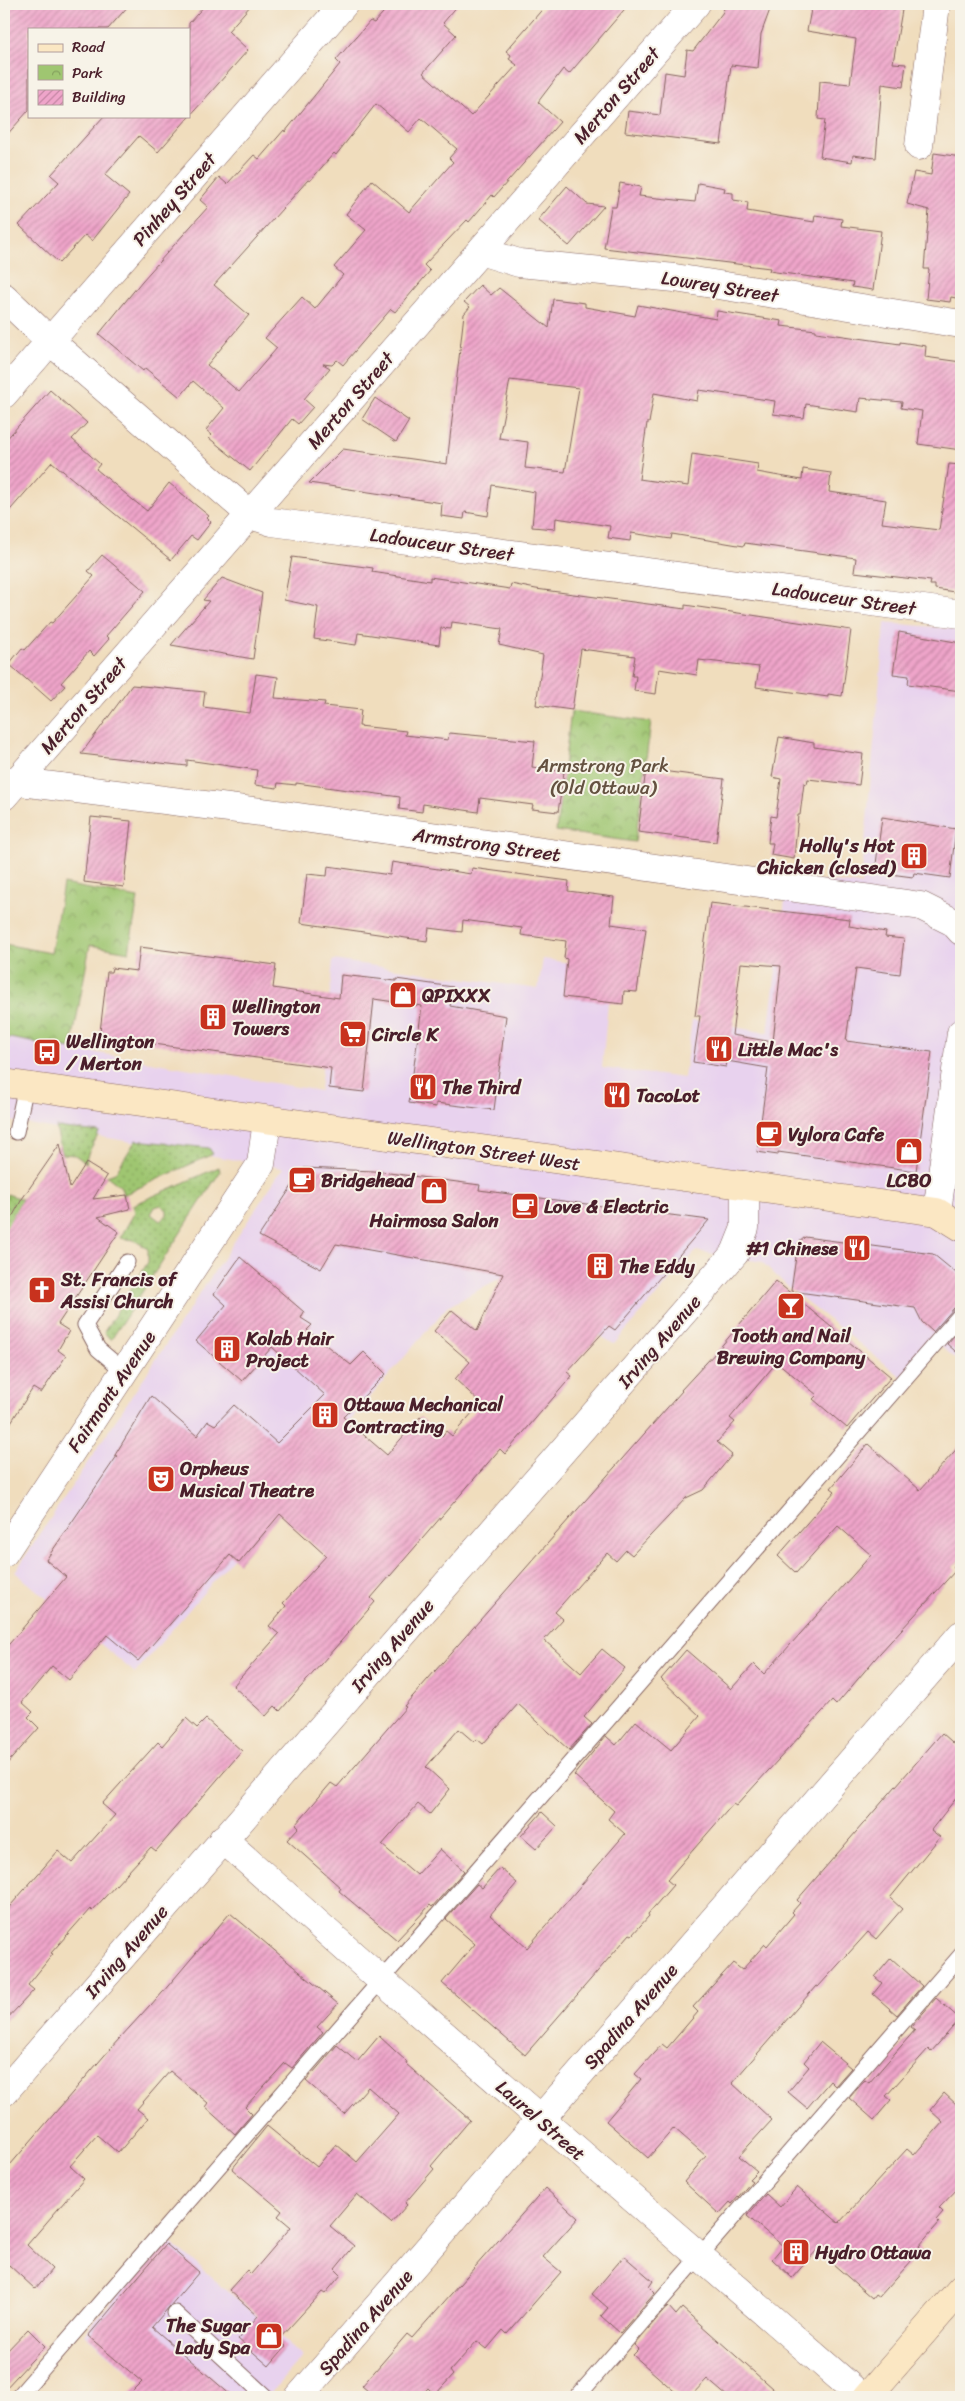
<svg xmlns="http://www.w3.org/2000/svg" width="965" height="2401" font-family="Sriracha,sans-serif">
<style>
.built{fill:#e8d2ee}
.grass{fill:url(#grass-dots);stroke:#74724e;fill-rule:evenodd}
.park{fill:url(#park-crowns);stroke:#74724e}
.building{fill:url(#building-hatch);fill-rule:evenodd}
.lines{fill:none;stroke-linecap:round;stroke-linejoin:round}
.lane-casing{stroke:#84625e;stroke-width:17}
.street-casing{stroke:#84625e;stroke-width:29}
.secondary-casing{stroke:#84625e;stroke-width:29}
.lane{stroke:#fff;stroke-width:15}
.street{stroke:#fff;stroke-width:28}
.secondary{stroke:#fbe7c3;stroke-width:28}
.labels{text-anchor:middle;stroke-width:4;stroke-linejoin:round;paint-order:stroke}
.street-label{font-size:19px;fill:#4a1f2b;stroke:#f7f3e8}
.park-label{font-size:19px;fill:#645140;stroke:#f7f3e8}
.poi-label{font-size:19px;font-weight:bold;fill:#4a1f2b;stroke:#f7f3e8;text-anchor:start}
</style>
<defs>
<pattern id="grass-dots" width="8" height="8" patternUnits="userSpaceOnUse" patternTransform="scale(1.25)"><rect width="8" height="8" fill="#9fc671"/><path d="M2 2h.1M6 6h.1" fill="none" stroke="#84a05d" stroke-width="1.8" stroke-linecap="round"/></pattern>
<pattern id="park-crowns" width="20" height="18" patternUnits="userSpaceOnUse" patternTransform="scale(1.25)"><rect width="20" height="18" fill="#9fc671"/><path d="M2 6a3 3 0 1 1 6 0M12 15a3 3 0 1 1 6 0" fill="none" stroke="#84a05d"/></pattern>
<pattern id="building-hatch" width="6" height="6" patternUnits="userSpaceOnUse" patternTransform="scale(1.25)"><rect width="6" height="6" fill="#efa5ca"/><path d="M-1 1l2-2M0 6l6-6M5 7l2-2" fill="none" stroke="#c486a4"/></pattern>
</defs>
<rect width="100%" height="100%" fill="#f7f3e8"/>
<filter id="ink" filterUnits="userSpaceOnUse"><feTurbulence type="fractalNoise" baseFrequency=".02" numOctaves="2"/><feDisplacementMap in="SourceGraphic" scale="10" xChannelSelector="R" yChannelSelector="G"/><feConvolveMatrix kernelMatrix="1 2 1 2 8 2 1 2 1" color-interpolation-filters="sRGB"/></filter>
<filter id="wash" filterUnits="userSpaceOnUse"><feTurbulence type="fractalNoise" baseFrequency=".0096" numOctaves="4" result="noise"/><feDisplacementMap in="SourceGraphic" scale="20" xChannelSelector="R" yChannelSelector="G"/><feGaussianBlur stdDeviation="1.12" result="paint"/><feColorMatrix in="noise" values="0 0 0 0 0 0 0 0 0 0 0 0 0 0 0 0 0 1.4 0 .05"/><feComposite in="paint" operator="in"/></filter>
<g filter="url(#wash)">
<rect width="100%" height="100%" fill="#f0ddbd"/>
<path class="built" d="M885 623 961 629V1363L936 1342 903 1378 789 1288 762 1262 696 1251 614 1344 502 1277 447 1307 135 1673 15 1572 283 1168 4 1120V1037L320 1091 333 960 538 989 543 959 611 969 602 1068 684 1078 692 1020 768 1033 788 877 861 885Z
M166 2238 303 2356 267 2397H158L84 2334Z"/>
<path class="grass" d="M56 1127 99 1132C95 1144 87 1150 86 1163L75 1155 62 1154Z
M136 1140 209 1148 213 1154 123 1195 121 1187 107 1176 115 1173Z
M219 1167 220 1172 111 1340 104 1332 148 1262V1249L134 1240 120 1238 135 1212 133 1205ZM161 1205 167 1210V1215L160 1221 151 1214 155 1207Z
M7 1194 22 1199 6 1229 4 1227V1198Z"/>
<path class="park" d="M571 711 651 722 635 842 556 831Z
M63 884 138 898 129 952 90 945 71 1049 4 1037V944L51 953Z"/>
<g id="blocks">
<path class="building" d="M4 4H130L108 29H29V110L4 138Z
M206 4H252L228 31 248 50 158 152 139 136 105 175 129 195 92 241 85 235 59 263 19 225 59 182 51 175 104 116H189V23Z
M391 4H459L443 23 456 35 423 73 471 116 517 65 509 59 511 55 506 51 547 4H629L569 74 563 69 538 102 560 122 494 197 492 195 469 222 467 220 424 265 430 271 395 312 391 309 343 365 337 360 332 365 323 364 330 368 304 399 313 407 298 424 292 419 250 471 209 438 212 435 206 430 224 408 193 381 180 397 145 368 143 371 99 334 142 281 208 207 200 200 219 177 227 184 254 155 259 159 284 130 285 132 340 64 336 60 370 21 374 23ZM376 104 409 132 421 118 457 149 449 158 453 162 409 212 372 180 346 214 366 230 334 267 343 275 315 309 302 297 265 338 277 348 239 392 207 365 249 315 214 285 308 180 310 181 334 153 336 155Z
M725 4H772L761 34 758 68 731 65 721 144 625 132 628 111 660 115 665 72 684 75 687 50 693 51 723 12Z
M812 4H882L881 7 902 10 893 63 906 64 903 87 882 84 876 158 853 155 852 162 820 157 825 120 818 119 820 81 850 84 856 39 807 31Z
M934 153 961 157V299L951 297 950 302 926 299 929 269H924L929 210 907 204 914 172 931 175Z
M620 183 641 187 639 196 695 202 698 183 725 188 724 192 733 193V200L748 202 747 211 814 222 815 215 842 219 841 226 881 231 873 290 852 287 853 283 769 271 770 268 604 248 611 207H616Z
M567 186 587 204 604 206 569 246 538 220Z
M480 285 491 295 499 288 549 328 553 299 585 303V307L635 316 638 305 716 319 717 311 782 321 781 326 816 330V332L900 344V342L926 346 925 357 961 362V450L918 444 922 411 901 408 902 402 860 398 858 412 806 404 804 418 773 414 775 401 699 390 697 401 654 393 649 423H647L639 479 688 486 692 454 758 464 757 472 802 480 803 469 831 473 829 492 886 500 882 523 939 530 949 464 961 465V593L935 589V585H930L931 581 854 572 856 558 745 543 744 546 672 534 671 539 631 533 630 541 608 538 610 526 556 518 555 529 532 527 535 492 492 485 488 516 465 512 464 519 441 516 442 503 309 483 343 449 447 464 464 314 470 307 464 302ZM510 380 579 388 565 472 525 468 528 442 499 438Z
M50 390 87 423 72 439 100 464 96 469 133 500 147 511 169 483 209 516 207 518 211 522 197 540 191 536 171 560 52 462 4 517V442Z
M375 398 409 421 396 442 362 419Z
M102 555 145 591 106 636 109 639 94 656 89 651 61 683 65 686 51 701 9 664 22 648 25 650 50 622 52 623 94 576 88 571Z
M292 557 373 568 372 572 430 581V577L510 589 511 584 536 589 685 609V605L851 630 842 696 828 694V697L756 687 759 667 699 660 697 675 659 669 656 694 634 691 636 676H632L635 656 581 649 572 710 536 705 543 655 499 645 502 629 452 622 451 629 441 628 439 645 358 633 356 645 314 639 318 607 284 600Z
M222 578 262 593 253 659 171 645 209 601 203 600Z
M899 632 961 643V691L908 684 909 676 893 674Z
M256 674 278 677 275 698 325 702 324 706 361 710 359 726 406 731 405 735 448 740 449 733 535 741 532 767 564 772 558 812 532 809 533 805 480 798 478 812 423 804 422 812 399 809 400 797 296 783V785L278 783 277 788 255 785 257 770 187 760V766L81 754 132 685 205 692 203 707 250 713Z
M779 737 814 743V747L863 754 859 785 808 779 807 784 804 783 800 815H798L794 859 771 855 773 843H768L771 816 776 817 781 779 772 777Z
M646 769 724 779 716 842 638 832Z
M91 817 131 821 124 887 84 882Z
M882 817 956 829 950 878 914 873 913 877 875 872Z
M392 862 471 874 472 868 569 881 568 891 614 897 611 924 646 929 637 992 624 991 623 1004 563 997 567 959 564 958 566 941 521 935 522 928 463 920 462 932 429 928 427 941 301 923 307 874 327 876 328 866 390 875Z
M710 903 850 919 849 926 886 932 885 937 904 939 900 974 856 968 846 1041 932 1052 916 1171 778 1152V1155L757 1152 768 1068 727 1061 726 1067 693 1062 700 1016H695ZM741 963 781 966 773 1042 732 1035Z
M140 947 276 965 273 988 339 998 341 975 396 981V979L453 987 450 1006 506 1016 494 1110 436 1103V1107L409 1103 422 1006 374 999 364 1092 329 1088 331 1068 102 1037V1032H100L107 972H111L112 968 137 971Z
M60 1144 70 1188 86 1163 107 1176 93 1199 127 1195 130 1209 98 1217 119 1232 58 1324 69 1331 58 1350 66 1356 41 1393 33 1388 4 1433V1232L22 1199Z
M304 1168 374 1171 480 1185 479 1190 709 1220 615 1330 609 1326 567 1372 572 1376 505 1454 500 1449 371 1598 375 1602 280 1711 275 1706 266 1716 233 1686 279 1634 269 1626 286 1606 283 1603 326 1556 280 1514 239 1563 230 1555 138 1661 107 1635 69 1680 52 1666 22 1702 33 1712 28 1717 39 1728 4 1767V1650L66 1577 46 1560 117 1456 115 1455 151 1396 197 1436 208 1421 215 1425 234 1405 277 1443 325 1395 272 1347 242 1381 196 1341 226 1305 214 1294 240 1257 304 1312 301 1318 312 1325 307 1330 351 1365 364 1352 386 1374 343 1417 387 1455 420 1417 442 1436 446 1431 452 1436 481 1403 455 1379 470 1362 434 1331 452 1310 477 1331 503 1274 336 1244 321 1269 259 1236Z
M805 1237 933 1254 961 1277V1305L954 1308 933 1332 922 1322 915 1308 791 1291 798 1243Z
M776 1281 891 1377 847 1428 813 1399 817 1395 777 1362 730 1418 735 1422 717 1442 732 1455 703 1490 686 1498 632 1555 626 1550 616 1561 607 1553 555 1612 563 1619 544 1640 581 1673 602 1649 625 1668 584 1717 592 1724 569 1750 518 1704 483 1744 477 1739 474 1742 459 1729 426 1767 450 1789 430 1814 418 1804 382 1845 417 1875 440 1849 464 1871 432 1907 430 1905 397 1940 339 1891 341 1888 287 1840 299 1827 296 1824 331 1783 337 1787 406 1707 404 1706 413 1696 682 1391 681 1390 718 1350Z
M961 1328V1356L947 1344Z
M868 1444 920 1490 961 1444V1559L953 1567 956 1570 880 1653 836 1705 832 1701 736 1806 733 1804 667 1880 673 1885 648 1914 649 1916 632 1935 630 1934 525 2055 442 1983 475 1944 446 1919 477 1884 482 1888 500 1868 517 1883 490 1915 527 1948 625 1834 608 1819 614 1811 574 1775 606 1736 616 1745 636 1721 671 1750 700 1716 661 1679 686 1650 731 1689 754 1664 764 1674 871 1555 838 1526 796 1573 778 1556 835 1491 831 1488Z
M186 1718 197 1728 206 1719 242 1751 156 1851 151 1847 92 1911 90 1909 51 1953 53 1954 28 1985 34 1990 4 2022V1913L58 1851 72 1863 115 1815 102 1804 158 1742 162 1746Z
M942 1733 961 1750V1792L931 1830 940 1837 890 1898 902 1909 876 1939 868 1932 818 1987 816 1986 732 2083 772 2120 739 2156 757 2171 749 2179 752 2181 732 2204 730 2202 719 2214 684 2182 706 2156 674 2128 648 2158 606 2121 641 2079 635 2074 662 2044 667 2048 698 2012 693 2007 733 1963 742 1970 765 1944 767 1946 794 1914 792 1912 800 1903 797 1900Z
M542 1812 557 1826 536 1849 521 1836Z
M230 1913 338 2004 317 2027 323 2032 292 2068 285 2063 245 2107 252 2114 235 2134 205 2107 208 2103 170 2071 137 2109 148 2118 118 2153 97 2135 70 2166 84 2179 27 2245 52 2269 35 2289 9 2265 4 2271V2172L110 2049 150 2005 151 2006Z
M891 1958 922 1986 897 2015 873 1994 882 1983 875 1977Z
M936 1998 960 2019 931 2052 928 2049 886 2096 891 2100 874 2120 849 2098 865 2080 869 2083 915 2030 911 2027Z
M379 2036 407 2062 406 2064 470 2120 431 2166 434 2169 405 2203 407 2205 391 2223 357 2194 330 2226 354 2246 335 2269 341 2275 325 2294 322 2292 279 2339 286 2346 269 2366 238 2339 258 2316 229 2290 247 2270 251 2274 291 2227 278 2216 282 2211 232 2169 267 2126 317 2167 336 2144 357 2162 399 2114 368 2087 344 2114 306 2081 337 2045 357 2062Z
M820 2042 851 2068 835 2086 830 2081 807 2108 788 2092 809 2067 804 2062Z
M944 2093 957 2105 961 2100V2185L939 2208 943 2212 936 2220 939 2223 919 2246 922 2249 879 2297 875 2294 872 2298 817 2250 792 2278 772 2259 783 2246 747 2216 766 2194 780 2207 797 2187 839 2223 907 2149 914 2155 943 2122 930 2110Z
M545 2188 578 2218 543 2257 561 2272 507 2334 503 2330 487 2349 477 2341 450 2371 453 2375 435 2395 428 2388 420 2397H375L362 2386 407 2334 412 2338Z
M166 2244 199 2272 152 2327 233 2397H127L142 2382 88 2336Z
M624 2256 653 2281 649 2287 655 2293 620 2333 601 2316 608 2308 592 2294Z
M668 2306 676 2315 682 2308 782 2397H728L707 2379 690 2397H681L633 2355 639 2349 634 2345Z
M28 2329 45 2346 4 2390V2354Z"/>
</g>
</g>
<g filter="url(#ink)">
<use href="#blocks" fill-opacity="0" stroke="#84625e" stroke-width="1"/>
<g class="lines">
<defs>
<path id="lane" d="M16 1132 26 1086
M124 1371 98 1349 85 1325 127 1262
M175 2313 266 2397
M18 2397 961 1314
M577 2397 961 1955"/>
<path id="street" d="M919 146 936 4
M480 251 519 263 675 278 961 324
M4 297 50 341 251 515 272 522 961 614
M4 394 344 4
M4 780 269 813 921 906 953 922 961 931
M4 796 696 4
M937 1212 961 1033
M4 1553 261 1164 267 1121
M223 1839 381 1980 862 2397
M4 2092 735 1253 745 1228V1185
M299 2397 961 1635"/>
<path id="secondary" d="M4 1083 937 1212 961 1227
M867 2397 961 2289"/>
</defs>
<use href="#lane" class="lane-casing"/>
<use href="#street" class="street-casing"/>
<use href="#secondary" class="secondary-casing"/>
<use href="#lane" class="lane"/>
<use href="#street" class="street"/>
<use href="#secondary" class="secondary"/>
</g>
</g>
<defs>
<symbol id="building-square" viewBox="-11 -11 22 22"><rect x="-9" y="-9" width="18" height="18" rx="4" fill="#c8321e" stroke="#f7f3e8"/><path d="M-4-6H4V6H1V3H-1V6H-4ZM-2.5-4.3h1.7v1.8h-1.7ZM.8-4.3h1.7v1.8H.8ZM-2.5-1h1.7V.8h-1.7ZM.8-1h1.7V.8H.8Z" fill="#fff"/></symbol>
<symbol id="shop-square" viewBox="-11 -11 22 22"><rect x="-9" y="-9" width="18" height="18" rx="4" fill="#c8321e" stroke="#f7f3e8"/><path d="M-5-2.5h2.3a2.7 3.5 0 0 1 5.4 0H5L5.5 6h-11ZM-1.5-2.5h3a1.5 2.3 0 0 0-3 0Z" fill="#fff"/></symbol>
<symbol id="supermarket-square" viewBox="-11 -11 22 22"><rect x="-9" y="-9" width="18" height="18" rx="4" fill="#c8321e" stroke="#f7f3e8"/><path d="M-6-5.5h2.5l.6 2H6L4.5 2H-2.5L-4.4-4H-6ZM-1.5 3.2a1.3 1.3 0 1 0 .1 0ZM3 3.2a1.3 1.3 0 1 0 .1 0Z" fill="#fff"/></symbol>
<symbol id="restaurant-square" viewBox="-11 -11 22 22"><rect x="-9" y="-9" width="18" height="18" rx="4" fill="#c8321e" stroke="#f7f3e8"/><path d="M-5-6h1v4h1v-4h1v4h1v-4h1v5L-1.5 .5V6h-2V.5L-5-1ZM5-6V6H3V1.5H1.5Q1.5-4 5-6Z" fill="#fff"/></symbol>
<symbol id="bus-square" viewBox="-11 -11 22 22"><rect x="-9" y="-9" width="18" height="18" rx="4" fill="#c8321e" stroke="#f7f3e8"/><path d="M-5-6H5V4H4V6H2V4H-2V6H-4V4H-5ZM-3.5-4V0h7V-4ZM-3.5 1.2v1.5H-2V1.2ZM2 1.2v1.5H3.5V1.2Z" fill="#fff"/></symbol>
<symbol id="cafe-square" viewBox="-11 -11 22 22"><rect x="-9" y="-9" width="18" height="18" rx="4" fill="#c8321e" stroke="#f7f3e8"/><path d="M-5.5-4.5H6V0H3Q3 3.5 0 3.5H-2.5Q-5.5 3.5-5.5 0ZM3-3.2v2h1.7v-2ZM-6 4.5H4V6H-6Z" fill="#fff"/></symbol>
<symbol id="church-square" viewBox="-11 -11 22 22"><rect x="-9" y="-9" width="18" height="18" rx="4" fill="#c8321e" stroke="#f7f3e8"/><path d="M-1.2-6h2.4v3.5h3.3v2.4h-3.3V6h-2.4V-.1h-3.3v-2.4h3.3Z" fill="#fff"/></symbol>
<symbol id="bar-square" viewBox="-11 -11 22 22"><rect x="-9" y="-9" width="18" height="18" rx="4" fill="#c8321e" stroke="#f7f3e8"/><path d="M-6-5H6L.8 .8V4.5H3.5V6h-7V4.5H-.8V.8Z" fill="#fff"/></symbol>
<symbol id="theatre-square" viewBox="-11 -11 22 22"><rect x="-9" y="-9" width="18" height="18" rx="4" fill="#c8321e" stroke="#f7f3e8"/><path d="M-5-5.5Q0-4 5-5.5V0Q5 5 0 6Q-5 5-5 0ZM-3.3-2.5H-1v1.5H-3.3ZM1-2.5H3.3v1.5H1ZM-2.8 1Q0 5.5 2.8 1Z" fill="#fff"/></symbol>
</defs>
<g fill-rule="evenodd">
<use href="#building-square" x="898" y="840" width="32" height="32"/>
<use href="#shop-square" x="387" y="979" width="32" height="32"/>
<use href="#building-square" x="197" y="1001" width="32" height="32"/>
<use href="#supermarket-square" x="337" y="1018" width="32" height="32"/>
<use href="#restaurant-square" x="703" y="1033" width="32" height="32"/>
<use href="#bus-square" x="31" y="1036" width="32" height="32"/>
<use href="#restaurant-square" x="407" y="1071" width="32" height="32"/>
<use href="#restaurant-square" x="601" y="1079" width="32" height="32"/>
<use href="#cafe-square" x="753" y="1118" width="32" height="32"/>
<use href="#shop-square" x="893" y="1135" width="32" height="32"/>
<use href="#cafe-square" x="286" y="1164" width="32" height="32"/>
<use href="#shop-square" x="418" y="1175" width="32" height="32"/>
<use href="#cafe-square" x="509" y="1190" width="32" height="32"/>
<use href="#restaurant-square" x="841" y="1232" width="32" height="32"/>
<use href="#building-square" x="584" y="1250" width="32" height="32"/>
<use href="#church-square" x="26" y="1274" width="32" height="32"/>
<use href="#bar-square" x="775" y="1290" width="32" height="32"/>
<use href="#building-square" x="211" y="1333" width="32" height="32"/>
<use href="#building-square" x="309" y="1399" width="32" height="32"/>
<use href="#theatre-square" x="145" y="1463" width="32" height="32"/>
<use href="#building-square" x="780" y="2236" width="32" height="32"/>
<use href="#shop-square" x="253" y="2320" width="32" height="32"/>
</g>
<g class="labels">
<g class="street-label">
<text transform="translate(616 95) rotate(-49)" y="7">Merton Street</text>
<text transform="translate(174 199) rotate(-49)" y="7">Pinhey Street</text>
<text transform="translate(720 286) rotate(9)" y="7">Lowrey Street</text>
<text transform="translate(350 400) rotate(-49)" y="7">Merton Street</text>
<text transform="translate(442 544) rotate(8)" y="7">Ladouceur Street</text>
<text transform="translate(844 598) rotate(8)" y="7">Ladouceur Street</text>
<text transform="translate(83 705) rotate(-49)" y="7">Merton Street</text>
<text transform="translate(487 844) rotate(8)" y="7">Armstrong Street</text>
<text transform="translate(484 1150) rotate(8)" y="7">Wellington Street West</text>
<text transform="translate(659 1341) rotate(-49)" y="7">Irving Avenue</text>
<text transform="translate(111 1391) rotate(-56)" y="7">Fairmont Avenue</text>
<text transform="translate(392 1645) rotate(-49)" y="7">Irving Avenue</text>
<text transform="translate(126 1951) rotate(-49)" y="7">Irving Avenue</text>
<text transform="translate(630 2016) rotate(-49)" y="7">Spadina Avenue</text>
<text transform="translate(541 2120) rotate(41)" y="7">Laurel Street</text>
<text transform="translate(365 2322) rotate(-49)" y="7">Spadina Avenue</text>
</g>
<g class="park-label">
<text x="603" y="772">Armstrong Park<tspan x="603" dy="22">(Old Ottawa)</tspan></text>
</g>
<g class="poi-label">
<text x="895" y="852" text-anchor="end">Holly's Hot<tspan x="895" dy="22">Chicken (closed)</tspan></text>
<text x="422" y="1002">QPIXXX</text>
<text x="232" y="1013">Wellington<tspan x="232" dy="22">Towers</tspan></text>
<text x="372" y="1041">Circle K</text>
<text x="66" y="1048">Wellington<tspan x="66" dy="22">/ Merton</tspan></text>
<text x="738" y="1056">Little Mac's</text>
<text x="442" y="1094">The Third</text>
<text x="636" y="1102">TacoLot</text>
<text x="788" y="1141">Vylora Cafe</text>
<text x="321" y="1187">Bridgehead</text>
<text x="909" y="1187" text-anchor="middle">LCBO</text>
<text x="544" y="1213">Love &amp; Electric</text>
<text x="434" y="1227" text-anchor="middle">Hairmosa Salon</text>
<text x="838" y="1255" text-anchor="end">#1 Chinese</text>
<text x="619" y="1273">The Eddy</text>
<text x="61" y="1286">St. Francis of<tspan x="61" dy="22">Assisi Church</tspan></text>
<text x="791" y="1342" text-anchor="middle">Tooth and Nail<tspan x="791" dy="22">Brewing Company</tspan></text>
<text x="246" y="1345">Kolab Hair<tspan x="246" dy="22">Project</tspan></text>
<text x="344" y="1411">Ottawa Mechanical<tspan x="344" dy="22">Contracting</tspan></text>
<text x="180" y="1475">Orpheus<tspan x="180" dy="22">Musical Theatre</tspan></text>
<text x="815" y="2259">Hydro Ottawa</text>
<text x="250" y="2332" text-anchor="end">The Sugar<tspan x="250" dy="22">Lady Spa</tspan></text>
</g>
</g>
<rect width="965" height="2401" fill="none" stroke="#f7f3e8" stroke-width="20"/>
<rect x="28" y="28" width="162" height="90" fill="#f7f3e8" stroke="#b29e9c"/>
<rect x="38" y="44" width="25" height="8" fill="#fbe7c3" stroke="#b29e9c"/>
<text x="72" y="52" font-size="15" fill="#4a1f2b">Road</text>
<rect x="38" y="65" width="25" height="15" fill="url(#park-crowns)" stroke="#b29e9c"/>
<text x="72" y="78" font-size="15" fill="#4a1f2b">Park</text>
<rect x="38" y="90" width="25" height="15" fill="url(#building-hatch)" stroke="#b29e9c"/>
<text x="72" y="102" font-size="15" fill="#4a1f2b">Building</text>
</svg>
